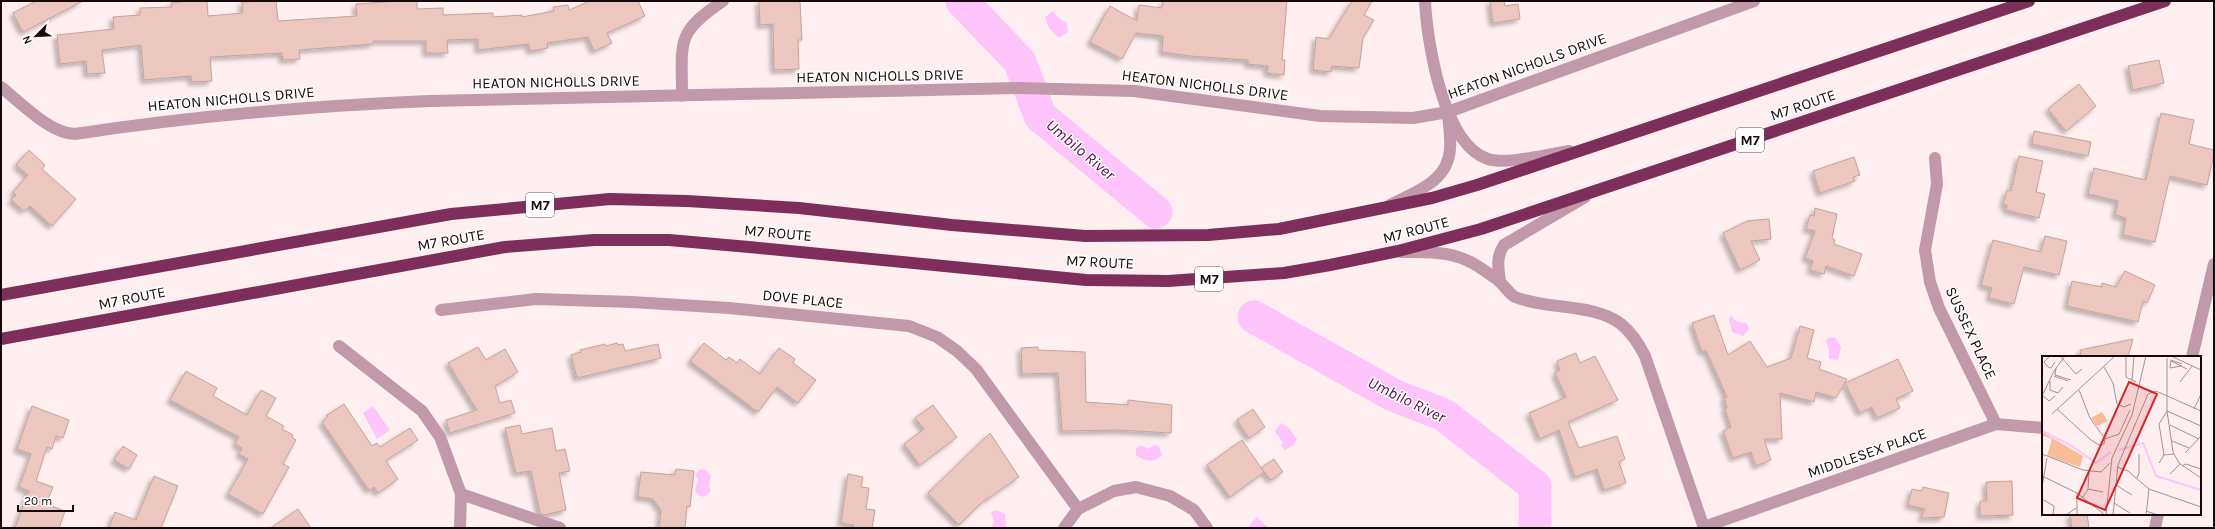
<svg xmlns="http://www.w3.org/2000/svg" width="2215" height="529" font-family="Karla,sans-serif">
<style>
.water{fill:#ffc4fb}
.lines{fill:none;stroke-linecap:round;stroke-linejoin:round}
.river{stroke:#ffc4fb;stroke-width:33}
.building{fill:#ecc7c0;stroke:#c5a29b;filter:url(#shadow)}
.minor{stroke:#c199ab;stroke-width:12}
.highway{stroke:#7e2e5a;stroke-width:12}
.labels{text-anchor:middle;stroke-width:3;stroke-linejoin:round;paint-order:stroke}
.shield{fill:#fff;stroke:#5b5354;stroke-width:1}
.shield-label{font-size:14px;font-weight:bold;fill:#15090b}
.street-label{font-size:15px;fill:#15090b;stroke:#fff}
.water-label{font-size:16px;font-style:italic;fill:#4b0b4b;stroke:#fff}
.inset-river{fill:none;stroke:#ffc4fb;stroke-width:2}
.inset-road{fill:none;stroke:#a19395;stroke-width:1}
.view{fill:#d62828;fill-opacity:0.15;stroke:#d62828;stroke-width:2}
.inset-edge{fill:none;stroke:#15090b;stroke-width:2}
</style>
<defs>
<filter id="shadow"><feDropShadow dx="-3.5" dy="3.5" stdDeviation="2" flood-color="#0004"/></filter>
</defs>
<rect width="100%" height="100%" fill="#ffeff1"/>
<path class="water" d="M1053 11 1059 18 1067 23 1068 32 1059 38 1049 28 1045 17Z
M1731 316C1733 317 1734 319 1736 321 1742 325 1747 319 1749 329L1743 336 1732 332 1729 319Z
M1830 337 1836 338 1841 348 1838 360 1829 359V349L1826 341Z
M373 406 390 430 377 439 363 413Z
M1281 423 1289 428 1297 439 1294 445 1285 450 1281 446 1283 443 1275 431Z
M1141 445 1148 449 1154 445 1159 446 1162 455C1155 464 1143 461 1136 455V448Z
M701 469 706 470 711 476 709 486 711 491 704 497 698 495 695 490 698 480 695 474Z
M997 510 1005 514 1006 528H991L994 522 991 512Z
M1257 517 1269 528H1251L1249 525Z"/>
<g class="lines">
<path class="river" d="M962 1 1020 62 1040 116 1156 212
M1254 317 1393 395 1444 415 1535 486V528"/>
</g>
<path class="building" d="M36 1H83L23 32 13 13Z
M188 1H207L208 16 243 13 242 2 276 1 278 21 357 16 356 4 399 1H417V9L443 8V15L493 13V17L522 15V17L554 11 553 7 568 5 569 10 590 1H638L645 16 607 33 612 43 594 51 588 37 547 43 548 48 530 51 529 44 478 50V39L447 40 448 53H426V41H373V44L299 50 300 59 283 60 282 53 210 57 212 81 192 82 191 76 144 80 141 45 102 50 105 73 87 74 86 61 60 64 57 35 114 29 113 17 140 15V8L172 7 171 3Z
M759 1H800L802 40H798L799 69 774 70 773 24 760 25Z
M1163 1H1287L1282 60H1285L1284 75 1267 73 1268 66 1248 64V60L1190 56 1162 52 1163 36 1136 33 1122 59 1090 42 1110 6 1137 21 1139 5 1162 8Z
M1352 1H1372L1364 15 1374 20 1363 38 1359 68 1332 66 1331 72 1313 70 1316 37 1329 39Z
M1490 1H1504L1505 6 1518 4 1520 19 1493 23Z
M2159 60 2164 83 2133 90 2128 66Z
M2079 84 2096 106 2066 131 2048 109Z
M2161 113 2194 120 2189 144 2214 150V155L2207 185 2170 176 2155 242 2123 235 2126 218 2115 215 2118 201 2088 194 2094 168 2146 180Z
M2034 131 2091 142 2088 156 2032 144Z
M29 150 45 165 42 169 76 199 52 226 30 206 24 211 11 200 16 195 13 192 28 175 16 165Z
M2019 156 2043 161 2036 192 2045 194 2039 218 2006 210 2007 205H2003L2007 190 2011 191Z
M1854 157 1860 175 1853 177 1855 181 1820 193 1813 171Z
M1815 208 1837 214 1832 238 1835 240 1834 244 1862 254 1854 276 1826 266 1824 274 1810 270 1813 261 1805 258 1815 231 1806 229 1810 215 1814 216Z
M1769 219 1771 239 1751 241 1760 260 1740 270 1723 233 1747 221Z
M2045 236 2067 241 2059 275 2024 267 2014 304 1989 298 1992 288 1981 285 1993 240 2041 252Z
M2125 271 2155 285 2147 303 2143 301 2138 322 2067 306 2072 281 2102 287V283L2116 287Z
M1714 315 1728 355 1750 341 1767 367 1791 358 1800 326 1814 330 1807 358 1821 362 1819 369 1847 379 1836 398 1816 392 1814 402 1780 393 1782 439H1764L1771 460 1756 466 1751 452 1733 458 1723 431 1731 427 1725 409 1727 408 1724 398 1727 397 1706 350 1702 352 1692 323Z
M2133 339 2128 357H2081L2080 350Z
M617 343 618 345 623 344 625 351 658 344 661 358 577 378 571 355 581 352 580 350 605 344 606 346Z
M704 343 726 360 729 357 737 363 740 359 760 374 779 348 795 359 793 363 816 380 798 403 777 387 758 412 690 361Z
M478 347 486 360 505 349 518 372 495 386 500 403 511 400 515 413 450 433 446 420 477 410 448 363Z
M1038 347V350L1085 352 1086 402 1128 405V400L1172 405 1171 433 1118 430 1062 431 1058 373 1022 374 1021 348Z
M1576 353 1580 363 1595 356 1618 400 1568 422 1579 448 1617 436 1625 459 1619 462 1626 483 1604 490 1597 469 1575 477 1559 430 1540 439 1529 413 1566 397 1555 373 1560 370 1557 361Z
M1898 359 1913 391 1896 399 1900 408 1877 418 1872 407 1860 413 1845 383Z
M186 371 217 388 213 396 247 415 261 390 276 398 266 416 284 426 282 429 293 435 292 437 296 440 283 464 289 467 263 514 228 494 248 459 239 454 242 448 235 444 239 437 170 400Z
M344 404 372 446 377 443 380 447 410 428 418 440 388 459 386 461 398 479 378 493 374 487 370 490 368 489 322 422 328 417 327 415Z
M933 405 957 437 920 465 904 444 924 429 915 418Z
M32 406 69 420 63 438 56 436 52 449 47 447 36 481 53 487 46 504 65 511 59 528H15L29 491 19 487 31 454 17 449Z
M1253 409 1265 427 1249 438 1237 420Z
M520 425 522 434 552 428 556 451 565 449 570 471 559 473 566 510 544 515 540 513 531 471 516 473 505 428Z
M990 433 1019 477 980 504 959 525 928 493Z
M1242 440 1264 472 1230 497 1207 465Z
M123 446 137 455 129 469 114 460Z
M1274 459 1283 472 1271 480 1261 468Z
M676 469 694 471 690 507 687 506 685 528H659L661 510 653 499 638 497 641 472 675 475Z
M848 474 863 477 861 487 869 488 866 509 875 510 872 528H853L854 525 841 523Z
M154 476 178 486 161 528H109L115 512 136 520Z
M2012 481 2013 515 1980 516V501H1987L1986 482Z
M1923 487 1949 493 1944 517 1921 518 1925 509 1908 505 1912 489 1922 491Z
M298 509 311 528H271Z
M2070 514H2087L2089 528H2072Z"/>
<g class="lines">
<path class="minor" d="M1425 1C1427 41 1443 145 1488 159 1507 165 1548 154 1569 151
M1 87C20 102 50 134 75 134 192 116 310 106 429 101L1018 88 1134 91 1320 116 1413 118 1448 112 1754 1
M682 96C682 42 675 33 723 1
M1935 158 1937 184 1925 250 1930 282 1939 308 1996 424
M1390 205C1415 192 1448 182 1450 149 1451 138 1449 126 1448 115
M1401 252C1419 252 1440 251 1458 257 1472 261 1484 270 1495 278 1503 283 1508 293 1515 297 1547 310 1594 303 1621 324 1632 333 1639 344 1645 356L1704 528
M1500 281C1498 267 1496 257 1504 245L1585 197
M441 310 536 299 632 302 729 308 909 326 937 337 957 351 976 369 1078 509
M339 346 422 411 440 437 461 494 460 528
M2192 357 2214 264
M461 494 560 528
M1704 527 1996 424 2043 428
M1064 528 1078 509 1114 491 1136 487 1170 496 1194 510 1207 528
M2155 528 2158 514"/>
<path class="highway" d="M1 295 451 214 610 199 687 201 799 208 952 225 1085 236 1208 235 1279 229 1432 198 1477 185 2029 1
M1 339 505 247 594 240H669L749 247 1086 280 1168 281 1284 273 1330 265 1398 251 1481 229 2165 1"/>
</g>
<g class="labels">
<g class="shield">
<rect x="1736" y="128" width="28" height="24" rx="3"/>
<rect x="526" y="193" width="28" height="24" rx="3"/>
<rect x="1195" y="267" width="28" height="24" rx="3"/>
</g>
<g class="shield-label">
<text x="1750" y="145">M7</text>
<text x="540" y="210">M7</text>
<text x="1209" y="284">M7</text>
</g>
<g class="street-label">
<text transform="translate(1527 66) rotate(-20)" y="5">HEATON NICHOLLS DRIVE</text>
<text transform="translate(880 76) rotate(-1)" y="5">HEATON NICHOLLS DRIVE</text>
<text transform="translate(556 82) rotate(-1)" y="5">HEATON NICHOLLS DRIVE</text>
<text transform="translate(1205 85) rotate(7)" y="5">HEATON NICHOLLS DRIVE</text>
<text transform="translate(231 99) rotate(-5)" y="5">HEATON NICHOLLS DRIVE</text>
<text transform="translate(1803 105) rotate(-19)" y="5">M7 ROUTE</text>
<text transform="translate(1416 230) rotate(-15)" y="5">M7 ROUTE</text>
<text transform="translate(778 233) rotate(5)" y="5">M7 ROUTE</text>
<text transform="translate(451 240) rotate(-10)" y="5">M7 ROUTE</text>
<text transform="translate(1100 262) rotate(3)" y="5">M7 ROUTE</text>
<text transform="translate(132 298) rotate(-11)" y="5">M7 ROUTE</text>
<text transform="translate(803 299) rotate(6)" y="5">DOVE PLACE</text>
<text transform="translate(1971 333) rotate(65)" y="5">SUSSEX PLACE</text>
<text transform="translate(1867 453) rotate(-19)" y="5">MIDDLESEX PLACE</text>
</g>
<g class="water-label">
<text transform="translate(1081 149) rotate(40)" y="6">Umbilo River</text>
<text transform="translate(1407 399) rotate(26)" y="6">Umbilo River</text>
</g>
</g>
<g transform="translate(2042 356)">
<rect width="159" height="159" fill="#ffeff1"/>
<path d="M60 56 66 65 55 70 49 62ZM0 76 41 100 38 111 5 100 10 83 0 79Z" fill="#f7bc98"/>
<path class="inset-river" d="M0 75 30 90 54 107 69 96M77 94 101 87 114 120 159 134"/>
<path class="inset-road" d="M8 0 2 6 6 11 9 12 13 6M18 0 34 18 40 13M84 0V21L94 26M131 1 159 14M125 2V55L131 96 137 107 159 122M129 5 145 13M139 10 128 12 129 4 140 8M62 11 71 27 75 48 82 51 89 48M14 12 13 19 29 24M12 20 26 25M90 24 92 0M8 25V34L16 37 21 31M138 26 150 10M0 39 7 45 13 40M0 40 12 15 23 0M15 53 49 84 57 89 62 88 63 83 48 62 37 34M152 53 159 38M10 58 73 0M128 69 157 83M63 83 77 78 88 54M130 85 147 92M143 97 159 80M0 98 41 114 59 116 68 107M122 99 117 68 125 55 159 70M117 107 122 99 132 98M140 110 144 108 159 113M75 111 86 115 107 133 159 151M128 118 138 108M0 120 35 137 63 159M95 122 97 117V98M74 129 90 139M0 131 5 102M46 133 61 136M41 141 46 133 47 115M0 143 12 150 11 159M72 147 88 157M104 155 116 159M24 159 34 152M35 159V137M64 159 70 102 90 59 104 0M71 159 76 109 106 38 114 35 159 55M104 159 107 133"/>
<path class="view" d="M87 26 115 38 63 154 35 142Z"/>
<rect width="159" height="159" class="inset-edge"/>
</g>
<rect width="2215" height="529" fill="none" stroke="#15090b" stroke-width="4"/>
<g transform="translate(36 36) rotate(246)" stroke="#ffffff" stroke-width="3" paint-order="stroke">
<path d="M0-3L7 15L0 10L-7 15Z" fill="#15090b"/>
<text y="-6" font-size="11" font-weight="bold" text-anchor="middle" fill="#15090b">N</text>
</g>
<path d="M18 505v6h55v-6" fill="none" stroke="#15090b" stroke-width="2"/>
<text x="24" y="505" font-size="12" fill="#15090b" stroke="#ffffff" stroke-width="3" paint-order="stroke">20 m</text>
</svg>
